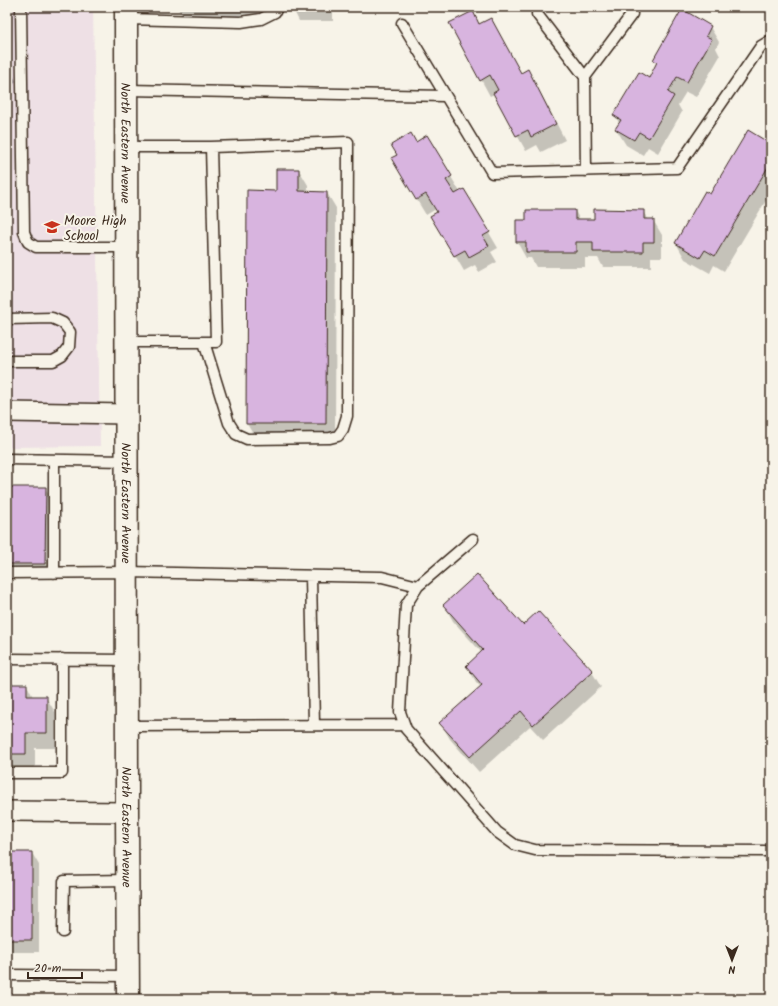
<svg xmlns="http://www.w3.org/2000/svg" width="778" height="1006" font-family="Kalam,sans-serif">
<style>
.built{fill:#eee0e5}
.shadow{fill:#0003}
.building{fill:#d8b4df;stroke:#3b2a1e}
.lines{fill:none;stroke-linecap:round;stroke-linejoin:round}
.service-casing{stroke:#3b2a1e;stroke-width:13}
.minor-casing{stroke:#3b2a1e;stroke-width:22}
.secondary-casing{stroke:#3b2a1e;stroke-width:25}
.service{stroke:#f7f3e8;stroke-width:10}
.minor{stroke:#f7f3e8;stroke-width:19}
.secondary{stroke:#f7f3e8;stroke-width:22}
.labels{text-anchor:middle;stroke-width:4;stroke-linejoin:round;paint-order:stroke}
.street-label{font-size:13px;fill:#3b2a1e;stroke:#f7f3e8}
.poi-label{font-size:13px;fill:#3b2a1e;stroke:#f7f3e8;text-anchor:start}
</style>
<rect width="100%" height="100%" fill="#f7f3e8"/>
<filter id="ink" filterUnits="userSpaceOnUse"><feTurbulence type="fractalNoise" baseFrequency=".025" numOctaves="2"/><feDisplacementMap in="SourceGraphic" scale="8" xChannelSelector="R" yChannelSelector="G"/><feConvolveMatrix kernelMatrix="1 2 1 2 8 2 1 2 1" color-interpolation-filters="sRGB"/></filter>
<g filter="url(#ink)">
<path class="built" d="M7 7H93L100 446 7 447Z"/>
<path class="shadow" d="M177 7H260V19H184Z
M292 7H333V21H299Z
M451 24 479 25 521 74 537 86 565 140 541 152 537 145 526 151 494 94 490 96Z
M710 27 719 42 716 48 720 56 696 97 686 92 678 105 682 112 658 153 648 147 643 155 626 145 616 129 620 124 614 115 649 79 657 65 654 60Z
M7 65 16 81 7 94Z
M427 136 460 192 464 190 498 248 491 252 497 262 479 272 475 265 464 271 432 216 438 212 436 209 426 215 392 159Z
M771 145V192L724 271 714 265 710 273 685 259 676 243 710 196Z
M299 170 308 185V192L327 193 336 208 335 440 256 439 247 424Z
M575 211 580 220H595L643 211 648 220H653L662 235V257H651V267H603L598 258H585V267H536L531 258H526L517 242 527 221Z
M7 488H45L54 504 53 579H7Z
M444 605 592 672 601 687 543 740 530 726 479 772 450 739 441 724 481 687 476 682 467 666 482 653 453 621Z
M7 685H27L33 697H46L55 712V748H35V770H7Z
M7 853H32L39 865V952H7Z"/>
<path class="building" d="M291 7H327V9H291Z
M682 9 711 26 706 36 712 39 687 82 677 77 668 92 674 96 649 138 639 132 634 140 615 129 621 120 613 115 639 72 649 78 657 62 653 60Z
M473 11 479 24 491 18 521 73 528 69 556 124 531 137 528 130 516 136 493 93 498 90 490 75 480 81 449 23Z
M748 130 771 144V162L715 256 705 250 700 258 675 243 705 191 710 194Z
M411 133 416 142 427 135 452 176 446 180 455 194 464 189 490 232 483 236 489 246 469 257 465 250 454 256 430 216 437 212 426 194 416 200 391 158 397 155 391 145Z
M276 169H299V191L327 192 326 424H246L247 190 276 191Z
M594 209 644 210V219H654V242H643V252H593V242H576V252H526V242H516V220H526V210H575V219H594Z
M7 487H46L45 564H7Z
M477 574 523 625 538 611 593 671 533 725 521 711 470 757 439 723 482 685 466 666 483 650 443 605Z
M7 684H27V696H47V733H26V754H7Z
M7 852H32V940H7Z"/>
<g class="lines">
<defs>
<path id="service" d="M21 7 24 232 28 242 36 247H127
M537 14 585 77
M126 19 241 22 261 19 275 12 277 7
M402 23 492 173 677 168 761 46 771 40
M127 90 445 96
M127 147H211L216 342H127
M586 171 585 77 632 14
M7 319 52 318 63 323 70 332 69 347 62 356 53 361H7
M204 342 229 423 236 434 247 439 330 438 338 436 343 429 347 416 348 142 211 147
M7 459 127 461
M54 460V573
M473 539 418 586 406 605 400 712 406 729 497 832 515 845 535 850 771 851
M7 573 127 572 382 577 418 586
M311 576 314 725
M7 659 127 660
M127 726 404 725
M7 773H62V659
M63 932 64 881 127 880
M7 975 128 976"/>
<path id="minor" d="M7 412 127 414
M7 811 127 812"/>
<g id="secondary">
<path id="s1" d="M126 7 127 812 128 999"/>
</g>
</defs>
<use href="#service" class="service-casing"/>
<use href="#minor" class="minor-casing"/>
<use href="#secondary" class="secondary-casing"/>
<use href="#service" class="service"/>
<use href="#minor" class="minor"/>
<use href="#secondary" class="secondary"/>
</g>
</g>
<defs>
<symbol id="school-bare" viewBox="-9 -9 18 18"><path d="M0-5L7-2L0 1L-7-2ZM-4 1L0 2.5L4 1V4Q0 6-4 4Z" fill="#c8321e" stroke="#f7f3e8" stroke-width="2.5" paint-order="stroke"/></symbol>
</defs>
<g fill-rule="evenodd">
<use href="#school-bare" x="41" y="216" width="22" height="22"/>
</g>
<g class="labels">
<g class="street-label">
<text dy="5" stroke="none"><textPath href="#s1" startOffset="136">North Eastern Avenue</textPath></text>
<text dy="5" stroke="none"><textPath href="#s1" startOffset="496">North Eastern Avenue</textPath></text>
<text dy="5" stroke="none"><textPath href="#s1" startOffset="820">North Eastern Avenue</textPath></text>
</g>
<g class="poi-label">
<text x="64" y="225">Moore High<tspan x="64" dy="15">School</tspan></text>
</g>
</g>
<rect width="778" height="1006" fill="none" stroke="#f7f3e8" stroke-width="24"/>
<rect x="12" y="12" width="754" height="982" fill="none" stroke="#3b2a1e" stroke-width="1.5" filter="url(#ink)"/>
<g transform="translate(732 960) rotate(180)" stroke="#f7f3e8" stroke-width="3" paint-order="stroke">
<path d="M0-3L7 15L0 10L-7 15Z" fill="#3b2a1e"/>
<text y="-6" font-size="11" font-weight="bold" text-anchor="middle" fill="#3b2a1e">N</text>
</g>
<path d="M28 972v6h54v-6" fill="none" stroke="#3b2a1e" stroke-width="2"/>
<text x="34" y="972" font-size="12" fill="#3b2a1e" stroke="#f7f3e8" stroke-width="3" paint-order="stroke">20 m</text>
</svg>
